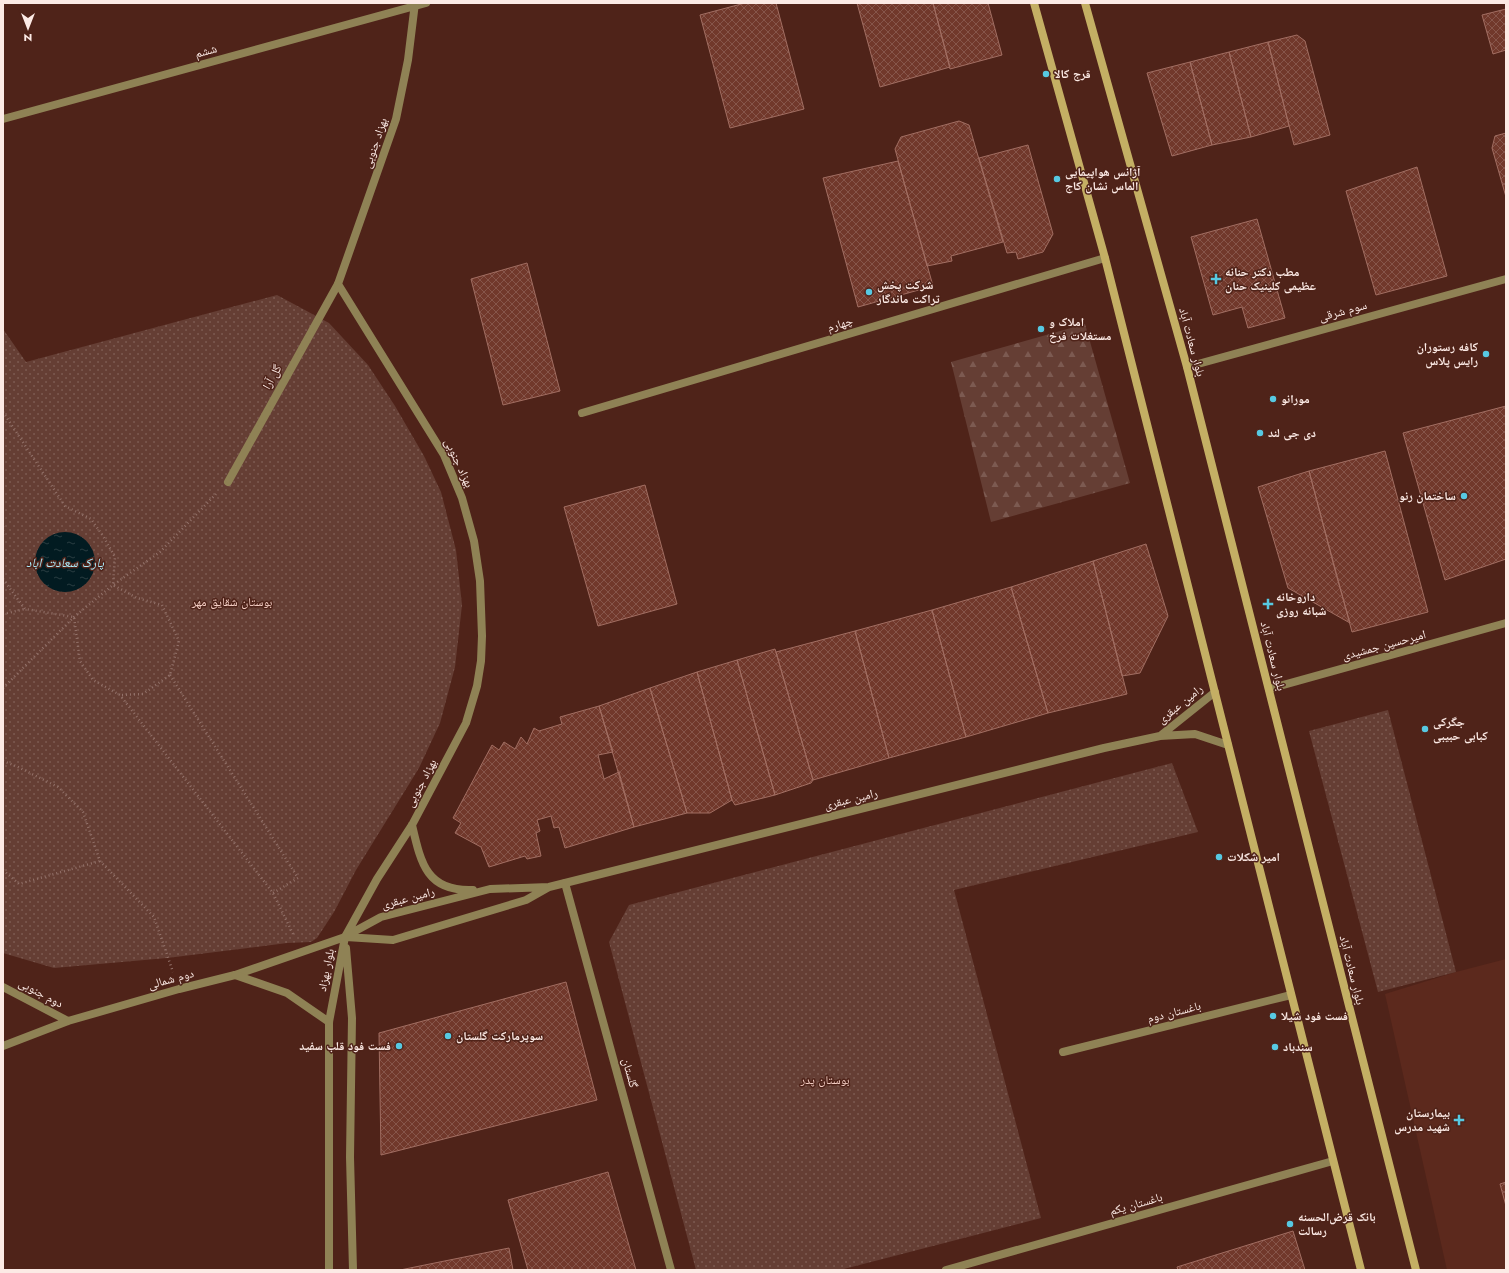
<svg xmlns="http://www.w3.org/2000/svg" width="1509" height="1273" font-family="Jost,'Noto Naskh Arabic',sans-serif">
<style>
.built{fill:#5c291d}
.forest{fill:url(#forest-firs)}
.park{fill:url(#park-dots)}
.water{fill:url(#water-ripples)}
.building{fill:url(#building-cross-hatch);stroke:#a26e62}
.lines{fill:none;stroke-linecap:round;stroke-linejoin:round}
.path{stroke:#93726a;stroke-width:2.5;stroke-dasharray:1 3;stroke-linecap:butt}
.minor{stroke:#8f8255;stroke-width:8}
.tertiary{stroke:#8f8255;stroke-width:8}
.secondary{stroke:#c4af64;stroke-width:8}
.poi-dot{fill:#57c9e2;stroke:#4f2319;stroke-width:1.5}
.labels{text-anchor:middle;stroke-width:3;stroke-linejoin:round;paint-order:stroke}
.street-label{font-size:12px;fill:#fceae5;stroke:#4f2319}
.poi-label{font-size:12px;font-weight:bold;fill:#fceae5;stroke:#4f2319;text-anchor:start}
.park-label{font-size:12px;fill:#f5cfc5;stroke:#4f2319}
.water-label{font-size:13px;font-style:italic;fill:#aaebfa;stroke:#4f2319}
</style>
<defs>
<pattern id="forest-firs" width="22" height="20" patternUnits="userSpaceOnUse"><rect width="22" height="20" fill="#653e34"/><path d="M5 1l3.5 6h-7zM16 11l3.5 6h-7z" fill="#7c5a51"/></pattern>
<pattern id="park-dots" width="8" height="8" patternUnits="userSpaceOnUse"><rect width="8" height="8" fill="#653e34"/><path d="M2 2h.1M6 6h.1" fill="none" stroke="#7c5a51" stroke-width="1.8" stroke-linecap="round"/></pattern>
<pattern id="water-ripples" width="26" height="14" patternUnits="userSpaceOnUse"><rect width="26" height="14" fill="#021b21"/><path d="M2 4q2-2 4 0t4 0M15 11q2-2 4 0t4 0" fill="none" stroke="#283c41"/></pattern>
<pattern id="building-cross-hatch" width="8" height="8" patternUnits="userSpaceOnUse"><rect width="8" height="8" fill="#71382b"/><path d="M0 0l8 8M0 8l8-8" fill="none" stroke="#86554a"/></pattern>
</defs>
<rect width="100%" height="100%" fill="#4f2319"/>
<path class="built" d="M1506 959V1270H1447L1385 994 1456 972Z"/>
<path class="forest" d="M1085 324 1130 483 991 522 951 362Z"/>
<path class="park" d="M277 295 329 323 368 365 395 406 424 456 441 492 456 550 462 605 455 667 440 723 419 768 356 870 334 912 317 938 311 942 287 943 167 958 54 968 3 953V329L26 362Z
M1388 710 1456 972 1378 992 1309 731Z
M1172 763 1198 832 954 890 1041 1218 840 1270H696L609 942 629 905Z"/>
<path class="water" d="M35 562a30 30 0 1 1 60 0a30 30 0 1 1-60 0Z"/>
<path class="building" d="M745 3H776L804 109 730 128 700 15Z
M857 3H933L950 67 880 87Z
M933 3H988L1002 55 950 69Z
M1506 9V50L1493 54 1482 15Z
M1297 35 1305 41 1330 135 1294 145 1268 42Z
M1268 42 1289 126 1251 137 1229 52Z
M1229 52 1251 137 1212 145 1190 62Z
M1190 62 1212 145 1172 156 1147 73Z
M959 121 969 125 1003 242 951 256 952 261 927 266 895 149 901 137Z
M1506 133V197L1492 148 1495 136Z
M1028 145 1053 234 1043 252 1018 259 1016 252 1007 253 979 158Z
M898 161 933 286 858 307 823 178Z
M1417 167 1447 276 1376 295 1346 191Z
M1257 219 1285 318 1248 328 1242 307 1213 315 1191 237Z
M527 263 560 391 503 405 471 279Z
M1506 406V559L1445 580 1403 433Z
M1385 451 1428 612 1352 632 1309 471Z
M1309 471 1336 574 1350 623 1288 588 1258 487Z
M645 485 677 604 598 626 564 507Z
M1146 544 1168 616 1140 673 1122 676 1093 561Z
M1093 561 1127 694 1048 713 1011 587Z
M1011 587 1048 713 966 737 932 610Z
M932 610 966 737 889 758 855 631Z
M855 631 889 758 813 780 776 652Z
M775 649 813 780 811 783 775 795 737 660Z
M737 660 775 795 735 805 732 800 697 672Z
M697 672 732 800 710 813H687L650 688Z
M650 688 687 813 634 827 599 706Z
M599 706 613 752 598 755 604 779 619 772 634 827 565 848 559 827 554 828 551 816 537 820 540 831 536 833 541 856 527 859 525 856 489 867 481 847 455 833 461 823 453 818 492 745 499 750 504 742 515 749 521 737 527 744 534 728 539 731 562 724 560 717Z
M566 982 597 1100 381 1155 379 1033Z
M608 1172 636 1270H528L508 1200Z
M1506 1182V1206L1500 1184Z
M1293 1231 1305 1270H1178L1177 1267Z
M509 1248 513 1270H400Z"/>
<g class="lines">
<path class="path" d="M3 412 65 506 91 519 103 536 115 557 113 585 137 598 162 605 179 641 170 675 143 694 121 695
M3 526V535
M3 579 25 609 74 617 80 661 93 680 120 695 273 893 294 936
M3 614 25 609
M170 675 298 878 273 893
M3 688 74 617 113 585 160 552 216 494
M3 761 16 766 58 787 83 812 100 861 154 917 173 972
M3 870 19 884 100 861"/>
<path class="minor" d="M3 119 426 3
M1187 367 1506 279
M582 413 1105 258
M228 482 338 284
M565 883 671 1270
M3 987 68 1021
M3 1046 68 1021 179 989 235 975 345 937
M1063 1052 1291 995
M946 1270 1333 1161"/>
<path class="tertiary" d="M1269 689 1506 623
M1160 736 1215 692
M412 825C421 864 427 892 473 890
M346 936 381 917 490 889 549 887 1104 748 1160 736 1195 734 1228 745
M346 937 393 940 526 900 549 887
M346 948 352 1018 350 1157 353 1270
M235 975 287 993 329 1022
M329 1270V1022L345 937 377 879 412 825 466 723 477 686 481 661 482 636 480 581 474 541 462 498 444 455 338 284 396 119 408 60 415 3"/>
<path class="secondary" d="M1034 3 1105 258 1361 1270
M1085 3 1187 367 1416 1270"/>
</g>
<g class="poi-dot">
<circle cx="1046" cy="74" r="4"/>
<circle cx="1057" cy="179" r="4"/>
<path d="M1214 273h4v4h4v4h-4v4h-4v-4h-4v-4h4z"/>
<circle cx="869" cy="292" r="4"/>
<circle cx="1041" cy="329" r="4"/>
<circle cx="1486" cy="354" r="4"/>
<circle cx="1273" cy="399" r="4"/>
<circle cx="1260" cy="433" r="4"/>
<circle cx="1464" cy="496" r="4"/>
<path d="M1266 598h4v4h4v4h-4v4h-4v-4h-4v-4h4z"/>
<circle cx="1425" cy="729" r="4"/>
<circle cx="1219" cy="857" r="4"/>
<circle cx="1273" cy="1016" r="4"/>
<circle cx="448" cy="1036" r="4"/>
<circle cx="399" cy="1046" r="4"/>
<circle cx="1275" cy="1047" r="4"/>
<path d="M1457 1114h4v4h4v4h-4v4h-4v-4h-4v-4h4z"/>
<circle cx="1290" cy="1224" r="4"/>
</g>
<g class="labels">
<g class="street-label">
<text transform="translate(206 51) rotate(-15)" y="4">ششم</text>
<text transform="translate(375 143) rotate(-71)" y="4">بهزاد جنوبی</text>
<text transform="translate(1343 311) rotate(-15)" y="4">سوم شرقی</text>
<text transform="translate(840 324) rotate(-17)" y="4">چهارم</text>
<text transform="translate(1192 342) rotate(75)" y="4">بلوار سعادت آباد</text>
<text transform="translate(272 377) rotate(-61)" y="4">گل آرا</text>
<text transform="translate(459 463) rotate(65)" y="4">بهزاد جنوبی</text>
<text transform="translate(1384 645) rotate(-15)" y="4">امیرحسین جمشیدی</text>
<text transform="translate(1273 656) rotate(76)" y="4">بلوار سعادت آباد</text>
<text transform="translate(1180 704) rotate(-39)" y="4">رامین عبقری</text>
<text transform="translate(421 783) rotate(-62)" y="4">بهزاد جنوبی</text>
<text transform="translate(851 799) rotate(-14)" y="4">رامین عبقری</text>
<text transform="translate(408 898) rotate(-15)" y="4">رامین عبقری</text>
<text transform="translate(326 970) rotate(-79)" y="4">بلوار بهزاد</text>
<text transform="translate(1352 970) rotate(76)" y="4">بلوار سعادت آباد</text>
<text transform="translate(171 979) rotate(-15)" y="4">دوم شمالی</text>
<text transform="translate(41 993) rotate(28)" y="4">دوم جنوبی</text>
<text transform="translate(1174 1012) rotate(-14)" y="4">باغستان دوم</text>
<text transform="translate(630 1073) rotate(75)" y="4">گلستان</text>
<text transform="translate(1136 1204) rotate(-16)" y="4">باغستان یکم</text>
</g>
<g class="poi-label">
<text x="1054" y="78">قرج کالا</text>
<text x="1065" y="176">آژانس هواپیمایی<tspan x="1065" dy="14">الماس نشان کاج</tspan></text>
<text x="1225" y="276">مطب دکتر حنانه<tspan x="1225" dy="14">عظیمی کلینیک حنان</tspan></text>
<text x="877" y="289">شرکت پخش<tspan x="877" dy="14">تراکت ماندگار</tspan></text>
<text x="1049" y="326">املاک و<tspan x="1049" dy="14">مستغلات فرخ</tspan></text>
<text x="1478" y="351" text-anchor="end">کافه رستوران<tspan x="1478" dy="14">رایس پلاس</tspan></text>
<text x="1281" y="403">مورانو</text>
<text x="1268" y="437">دی جی لند</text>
<text x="1456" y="500" text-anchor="end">ساختمان رنو</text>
<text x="1276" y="601">داروخانه<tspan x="1276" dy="14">شبانه روزی</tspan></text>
<text x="1433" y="726">جگرکی<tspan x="1433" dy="14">کبابی حبیبی</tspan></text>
<text x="1227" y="861">امیر شکلات</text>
<text x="1281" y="1020">فست فود شیلا</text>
<text x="456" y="1040">سوپرمارکت گلستان</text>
<text x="391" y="1050" text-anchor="end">فست فود قلب سفید</text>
<text x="1283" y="1051">سندباد</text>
<text x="1450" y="1117" text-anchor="end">بیمارستان<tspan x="1450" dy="14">شهید مدرس</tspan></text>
<text x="1298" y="1221">بانک قرض‌الحسنه<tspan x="1298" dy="14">رسالت</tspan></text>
</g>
<g class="park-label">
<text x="232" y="606">بوستان شقایق مهر</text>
<text x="825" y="1084">بوستان پدر</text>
</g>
<g class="water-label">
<text x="65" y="567">پارک سعادت اباد</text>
</g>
</g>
<rect width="1509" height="1273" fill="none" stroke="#fceae5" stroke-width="8"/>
<g transform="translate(28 28) rotate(180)" stroke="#4f2319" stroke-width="3" paint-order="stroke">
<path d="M0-3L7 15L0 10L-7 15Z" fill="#fceae5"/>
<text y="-6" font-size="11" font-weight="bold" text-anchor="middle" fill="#fceae5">N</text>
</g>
</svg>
